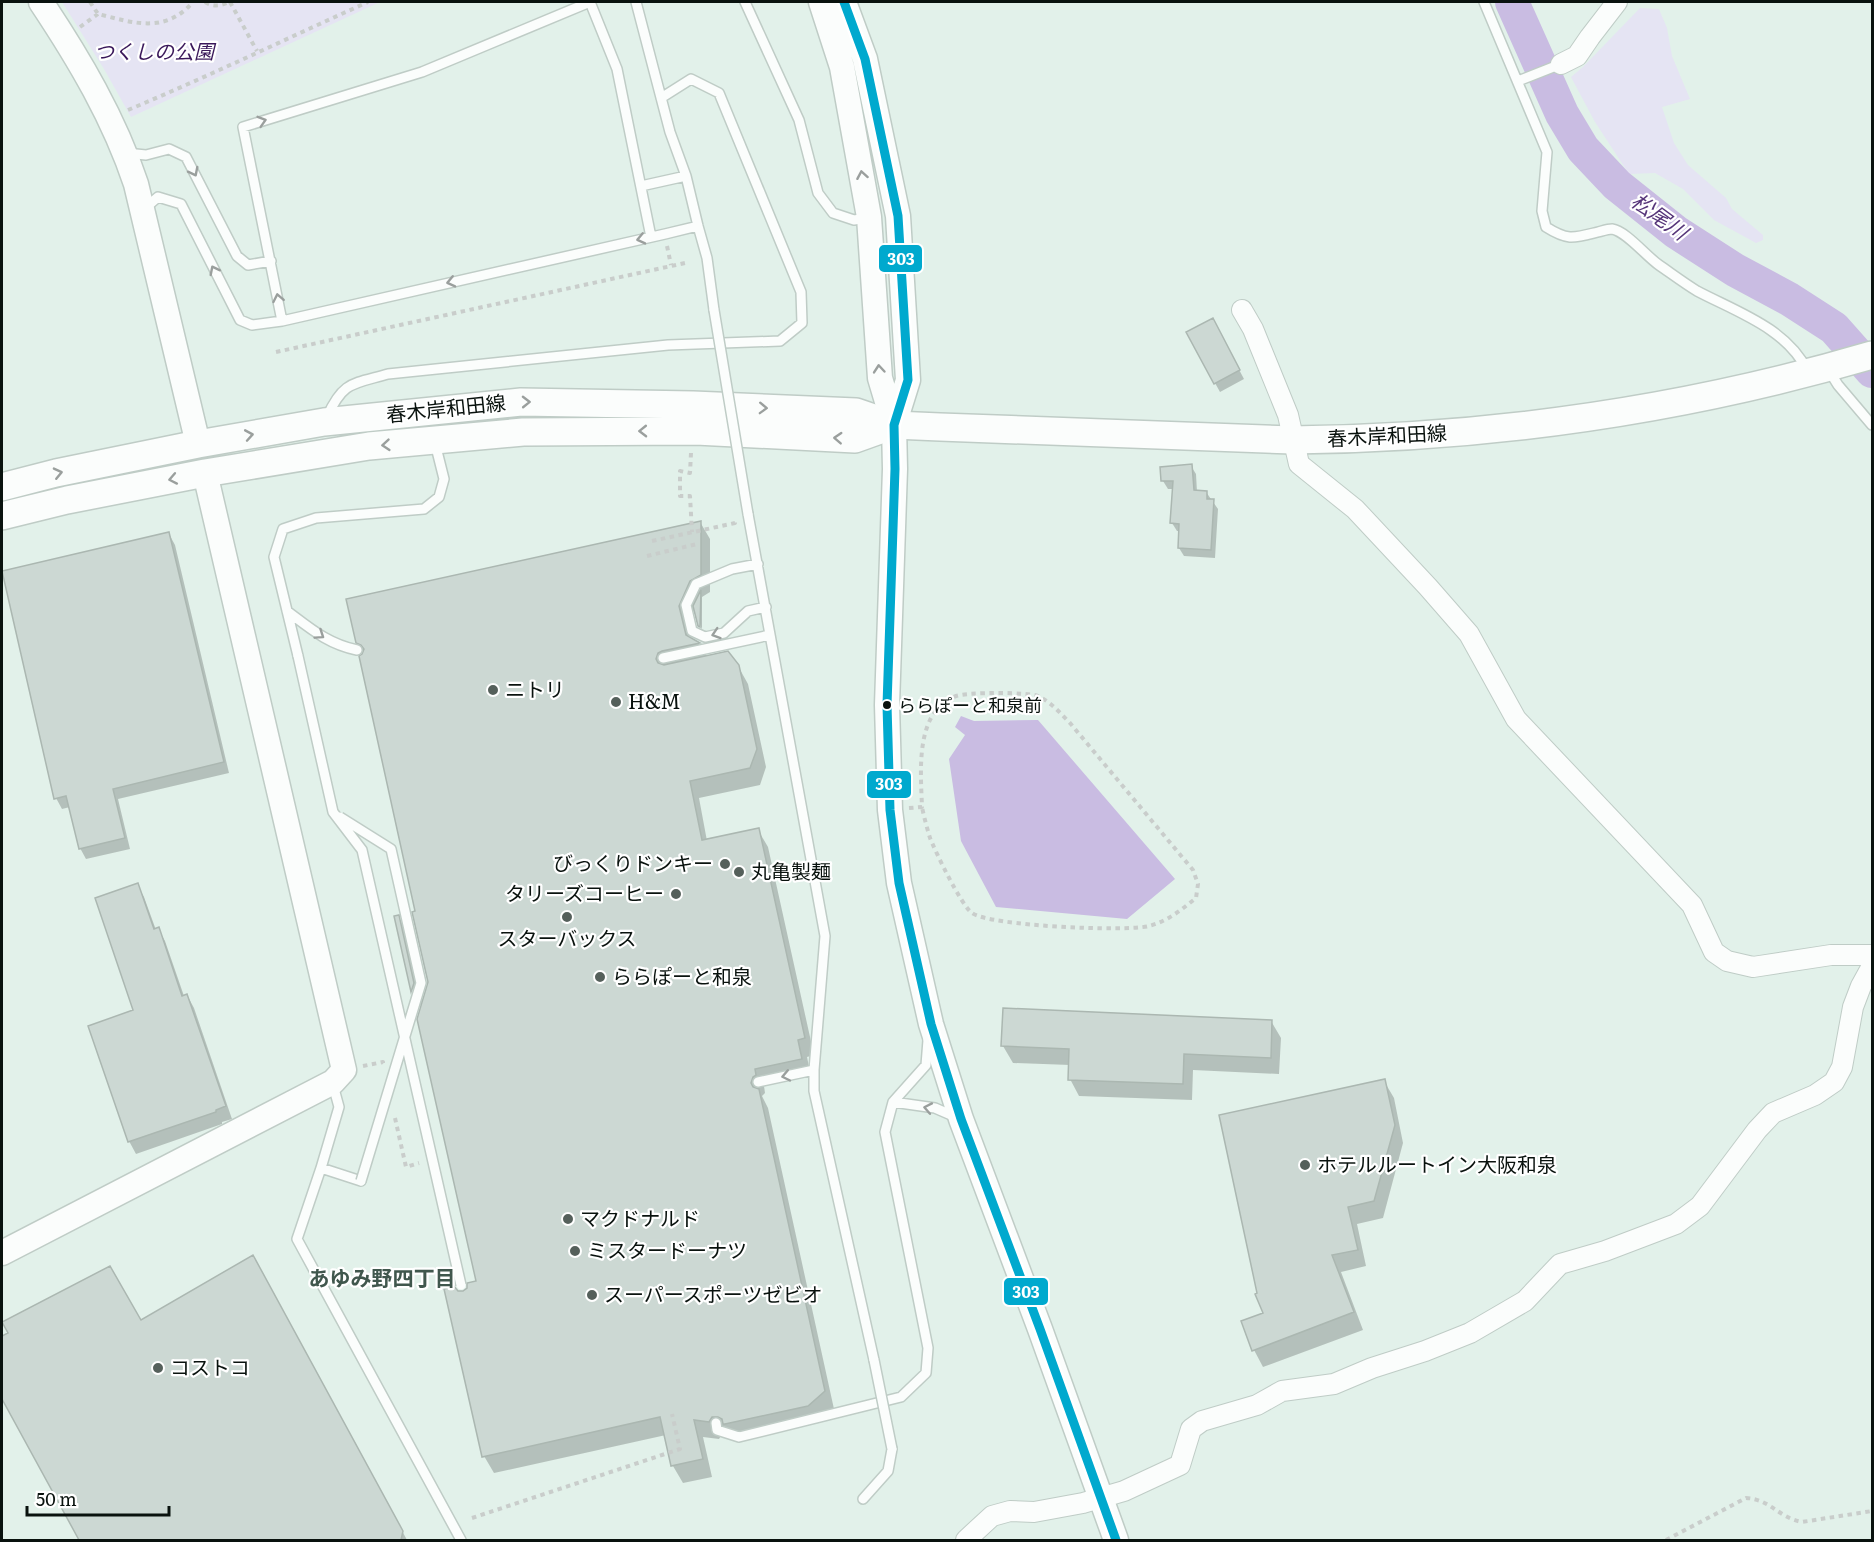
<svg xmlns="http://www.w3.org/2000/svg" width="1874" height="1542" font-family="Literata,'Noto Sans JP',serif">
<style>
.green{fill:#e5e4f3}
.water{fill:#c9bce2}
.shadow{fill:#0003}
.lines{fill:none;stroke-linecap:round;stroke-linejoin:round}
.river{stroke:#c9bce2;stroke-width:34}
.building{fill:#ccd8d3;stroke:#abb7b1;stroke-width:1.5}
.service-casing{stroke:#bfccc6;stroke-width:12}
.minor-casing{stroke:#bfccc6;stroke-width:22}
.tertiary-casing{stroke:#bfccc6;stroke-width:27}
.secondary-casing{stroke:#bfccc6;stroke-width:30}
.path{stroke:#c9cdcb;stroke-width:4;stroke-dasharray:4.5 4.5;stroke-linecap:butt}
.service{stroke:#fbfdfc;stroke-width:9}
.minor{stroke:#fbfdfc;stroke-width:20}
.tertiary{stroke:#fbfdfc;stroke-width:24}
.secondary{stroke:#fbfdfc;stroke-width:27}
.service-bridge-casing{stroke:#bfccc6;stroke-width:12;stroke-linecap:butt}
.service-bridge{stroke:#fbfdfc;stroke-width:9}
.bus-1-casing{stroke:#fff;stroke-width:14}
.bus-1{stroke:#00a9ce;stroke-width:9}
.oneway{stroke:#9a9f9d}
.poi-dot{fill:#55605b;stroke:#fff;stroke-width:2}
.bus-dot{fill:#09120e;stroke:#fff;stroke-width:2}
.labels{text-anchor:middle;stroke-width:4.5;stroke-linejoin:round;paint-order:stroke}
.bus-label{font-size:18px;fill:#09120e;stroke:#fff;text-anchor:start}
.park-label{font-size:20px;font-style:italic;fill:#3a185a;stroke:#fff}
.street-label{font-size:20px;fill:#09120e;stroke:#fff}
.poi-label{font-size:20px;fill:#09120e;stroke:#fff;text-anchor:start}
.water-label{font-size:21px;font-style:italic;fill:#57367a;stroke:#fff}
.neighbourhood-label{font-size:21px;font-weight:bold;fill:#40574d;stroke:#fff}
.line-badge{stroke:#fff;stroke-width:2}
.badge-label{font-size:16px;text-anchor:middle;font-weight:bold;fill:#fff}
</style>
<rect width="100%" height="100%" fill="#e2f1ea"/>
<path class="green" d="M62 2H380L131 117 104 69Z
M1640 8 1659 9 1667 28 1672 56 1690 99 1662 107 1674 143 1688 165 1726 198 1732 209 1763 235V240L1756 243 1714 220 1683 189 1655 173 1629 174 1595 122 1571 77 1583 67Z"/>
<path class="water" d="M961 716 974 721 1038 720 1175 879 1127 919 996 907 961 841 949 759 965 735 955 727Z"/>
<path class="shadow" d="M1217 328 1244 379 1220 392 1215 383Z
M1191 466 1196 474 1197 492H1206L1218 509 1215 558 1184 556 1179 548 1180 531H1177L1172 523 1174 489H1168L1163 481Z
M700 522 710 539V592L702 597V630L695 608 688 624 692 640 699 644 707 657 738 666 748 684 766 767 760 785 699 798 707 841 758 830 768 847 814 1055 807 1057 811 1076 764 1086 765 1093 762 1096 768 1108 834 1409 818 1423 736 1441 731 1435 722 1434 719 1439 703 1437 712 1477 683 1483 673 1466 666 1435 494 1473 484 1456 458 1293H464L478 1282 422 1008 413 992 396 917 398 916 408 934 423 1002 429 982 417 912 364 654 357 642Z
M169 534 175 545 229 773 118 799 130 849 86 859 80 848 70 807 62 809 56 798Z
M137 885 144 897 156 930 158 929 165 941 184 996 187 995 194 1008 232 1119 222 1122V1124L136 1154 129 1141 135 1011Z
M1271 1021 1281 1038 1279 1074 1193 1070 1192 1100 1079 1096 1070 1079V1065L1013 1063 1003 1046Z
M1384 1081 1394 1098 1403 1143 1383 1218 1357 1224 1366 1266 1341 1272 1363 1330 1263 1367 1254 1350 1265 1314Z
M263 1274 407 1540H80L2 1396V1338L10 1334 141 1322Z"/>
<g class="lines">
<path class="river" d="M1512 2 1562 114 1583 149 1617 185 1676 232 1735 270 1789 299 1834 328 1872 371"/>
</g>
<path class="building" d="M1213 318 1240 370 1214 384 1186 332Z
M1192 464 1194 490 1207 491V499H1214L1211 550 1178 548 1179 524 1170 523 1173 481H1161L1160 467Z
M701 521V575L690 581 679 606 686 635 700 643 662 651 658 653 656 659 658 663 664 665 728 651 739 665 757 749 750 768 690 781 702 840 759 828 805 1038 798 1040 802 1059 755 1069 756 1075 753 1077 751 1083 753 1087 759 1089 825 1391 808 1406 725 1424H723L722 1419 718 1417H712L709 1422 694 1420 703 1459 671 1466 660 1417 482 1457 444 1289 454 1286 458 1291H463L467 1288V1283L476 1281 417 1019 428 982 412 912 415 911 359 656 362 654 364 649 361 645 356 643 346 599Z
M169 532 224 762 113 789 125 838 79 849 66 796 54 799 2 571Z
M701 590 700 627 698 626 693 606Z
M138 883 154 929 159 927 182 996 187 994 226 1106 216 1110V1112L128 1142 88 1026 133 1010 95 898Z
M399 915 414 983 411 992 394 916Z
M1003 1008 1272 1020 1271 1058 1184 1054 1183 1084 1068 1080 1069 1049 1001 1046Z
M1385 1079 1395 1125 1374 1201 1348 1207 1358 1250 1332 1255 1354 1312 1252 1351 1241 1321 1263 1313 1255 1294 1257 1293 1219 1115Z
M253 1255 403 1531 401 1540H79L2 1399V1336L8 1333 2 1322 110 1266 141 1320Z"/>
<g class="lines">
<defs>
<path id="service" d="M636 2 670 132 686 176 698 226 707 258 714 310
M745 2 799 120 818 193 833 213 854 220 867 218
M1484 2 1547 152 1542 211 1546 227C1568 241 1574 238 1598 232 1602 231 1608 229 1612 229 1626 231 1646 256 1659 265 1672 274 1684 283 1697 291 1737 312 1786 328 1807 370
M1518 81 1561 64
M126 153 146 155 169 149 186 157 237 256 248 265 271 261
M641 186 686 176
M144 209 158 197 181 204 240 320 252 325 282 321
M651 237 617 69 590 2 422 72 243 127 282 321 665 234 698 226
M1828 369 1838 385 1872 425
M327 417C343 381 353 384 388 374L668 345 780 341 802 323 801 292 719 93 691 79 661 98
M748 514 825 936 814 1070V1091L874 1360
M758 564 732 569 696 584 686 605 692 631 705 637 724 633 748 611 766 607
M287 611C311 629 328 644 357 650
M298 656 274 557 283 529 316 518 424 509 439 497 444 479 435 443
M663 658 770 635
M758 1082 814 1070
M893 1102 935 1108 958 1118
M321 1168 339 1107 333 1085
M361 1181 321 1168 297 1239 461 1540
M716 1423 717 1430 739 1437 901 1397 926 1373 928 1348 885 1132 893 1102 926 1065 928 1040
M863 1499 888 1471 892 1449"/>
<path id="minor" d="M1561 64 1577 56 1590 37 1617 2
M1242 310 1253 329 1288 415 1299 464 1355 509 1428 587 1469 634 1516 719 1692 905 1714 952 1727 961 1753 967 1831 955H1872
M966 1540 992 1516 1010 1511 1034 1512 1083 1503 1124 1491 1180 1465 1191 1429 1202 1421 1257 1405 1282 1391 1334 1384 1372 1368 1425 1351 1470 1333 1525 1301 1560 1264 1605 1251 1676 1224 1700 1206 1757 1130 1773 1113 1815 1095 1834 1082 1842 1067 1853 1007 1861 986 1872 966"/>
<path id="tertiary" d="M41 2C79 59 114 118 136 184L198 444
M821 2 842 67 869 217 880 378 894 425 895 469 887 705 890 810 899 883 931 1024 961 1119 1040 1329 1116 1540
M844 2 865 59 898 216 908 380 894 425
M2 1253 333 1082 344 1070 205 473"/>
<path id="secondary" d="M2 487 56 473 198 444 324 422 521 402 693 405 856 412 894 425 940 427 1292 440C1488 438 1685 410 1872 355
M2 516 67 500 205 473 369 446 523 432 696 431 855 439 894 425"/>
</defs>
<use href="#service" class="service-casing"/>
<use href="#minor" class="minor-casing"/>
<use href="#tertiary" class="tertiary-casing"/>
<use href="#secondary" class="secondary-casing"/>
<path class="path" d="M90 2 98 14C134 23 165 34 193 2
M205 2C213 7 220 6 229 2
M230 2 257 51
M80 27 98 14
M128 110C209 76 288 38 368 2
M667 246 671 265
M276 352 685 263
M691 453 690 473 680 471V496H690L692 532
M652 541 735 523V522
M647 556 697 544
M909 808 922 807C921 780 918 745 930 720 935 710 945 700 956 696 967 692 1029 692 1038 696 1051 702 1060 713 1070 723L1193 870 1198 884 1196 898C1181 910 1168 921 1149 926 1127 932 989 926 972 913 961 905 936 853 930 838 927 828 924 817 922 807
M363 1066 383 1062V1063
M395 1118 406 1167 419 1163
M472 1518 680 1449 672 1414
M1666 1540 1746 1498C1770 1499 1779 1518 1802 1522L1872 1511"/>
<use href="#service" class="service"/>
<use href="#minor" class="minor"/>
<use href="#tertiary" class="tertiary"/>
<use href="#secondary" class="secondary"/>
<defs>
<path id="service-bridge" d="M714 310 748 514
M298 656 333 812 362 850 461 1285
M340 817 391 849 421 983 361 1181
M874 1360 892 1449"/>
</defs>
<use href="#service-bridge" class="service-bridge-casing"/>
<use href="#service-bridge" class="service-bridge"/>
<defs>
<path id="bus-1" d="M844 2 865 59 898 216 908 380 894 425 895 469 887 705 890 810 899 883 931 1024 961 1119 1040 1329 1116 1540"/>
</defs>
<use href="#bus-1" class="bus-1-casing"/>
<use href="#bus-1" class="bus-1"/>
</g>
<defs><path id="oneway-chevron" d="M-2-3.5L2.5 0L-2 3.5" fill="none" stroke-width="1.6" stroke-linecap="round" stroke-linejoin="round" transform="scale(1.5)"/></defs>
<g class="oneway">
<use href="#oneway-chevron" transform="translate(262 121) rotate(-17)"/>
<use href="#oneway-chevron" transform="translate(194 172) rotate(63)"/>
<use href="#oneway-chevron" transform="translate(862 175) rotate(-100)"/>
<use href="#oneway-chevron" transform="translate(641 239) rotate(167)"/>
<use href="#oneway-chevron" transform="translate(214 270) rotate(-117)"/>
<use href="#oneway-chevron" transform="translate(451 282) rotate(167)"/>
<use href="#oneway-chevron" transform="translate(278 298) rotate(-101)"/>
<use href="#oneway-chevron" transform="translate(879 369) rotate(-95)"/>
<use href="#oneway-chevron" transform="translate(526 402) rotate(-1)"/>
<use href="#oneway-chevron" transform="translate(763 408) rotate(2)"/>
<use href="#oneway-chevron" transform="translate(643 431) rotate(179)"/>
<use href="#oneway-chevron" transform="translate(249 435) rotate(-10)"/>
<use href="#oneway-chevron" transform="translate(838 438) rotate(-177)"/>
<use href="#oneway-chevron" transform="translate(386 445) rotate(175)"/>
<use href="#oneway-chevron" transform="translate(58 473) rotate(-13)"/>
<use href="#oneway-chevron" transform="translate(173 479) rotate(169)"/>
<use href="#oneway-chevron" transform="translate(716 634) rotate(162)"/>
<use href="#oneway-chevron" transform="translate(320 635) rotate(34)"/>
<use href="#oneway-chevron" transform="translate(786 1076) rotate(168)"/>
<use href="#oneway-chevron" transform="translate(928 1108) rotate(-169)"/>
</g>
<g class="poi-dot">
<circle cx="493" cy="690" r="6"/>
<circle cx="616" cy="702" r="6"/>
<circle cx="725" cy="864" r="6"/>
<circle cx="739" cy="872" r="6"/>
<circle cx="676" cy="894" r="6"/>
<circle cx="567" cy="917" r="6"/>
<circle cx="600" cy="977" r="6"/>
<circle cx="1305" cy="1165" r="6"/>
<circle cx="568" cy="1219" r="6"/>
<circle cx="575" cy="1251" r="6"/>
<circle cx="592" cy="1295" r="6"/>
<circle cx="158" cy="1368" r="6"/>
</g>
<circle class="bus-dot" cx="887" cy="705" r="5"/>
<g class="labels">
<g class="bus-label">
<text x="898" y="712">ららぽーと和泉前</text>
</g>
<g class="park-label">
<text x="154" y="59">つくしの公園</text>
</g>
<g class="street-label">
<text transform="translate(446 409) rotate(-6)" y="7">春木岸和田線</text>
<text transform="translate(1387 436) rotate(-3)" y="7">春木岸和田線</text>
</g>
<g class="poi-label">
<text x="505" y="697">ニトリ</text>
<text x="628" y="709">H&amp;M</text>
<text x="713" y="871" text-anchor="end">びっくりドンキー</text>
<text x="751" y="879">丸亀製麺</text>
<text x="664" y="901" text-anchor="end">タリーズコーヒー</text>
<text x="567" y="946" text-anchor="middle">スターバックス</text>
<text x="612" y="984">ららぽーと和泉</text>
<text x="1317" y="1172">ホテルルートイン大阪和泉</text>
<text x="580" y="1226">マクドナルド</text>
<text x="587" y="1258">ミスタードーナツ</text>
<text x="604" y="1302">スーパースポーツゼビオ</text>
<text x="170" y="1375">コストコ</text>
</g>
<g class="water-label">
<text transform="translate(1659 217) rotate(36)" y="7">松尾川</text>
</g>
<g class="neighbourhood-label">
<text x="382" y="1286">あゆみ野四丁目</text>
</g>
</g>
<g class="line-badge">
<rect x="878" y="244" width="45" height="29" rx="6" fill="#00a9ce"/>
<rect x="866" y="770" width="46" height="29" rx="6" fill="#00a9ce"/>
<rect x="1003" y="1277" width="46" height="29" rx="6" fill="#00a9ce"/>
</g>
<g class="badge-label">
<text x="901" y="265">303</text>
<text x="889" y="790">303</text>
<text x="1026" y="1298">303</text>
</g>
<rect width="1874" height="1542" fill="none" stroke="#09120e" stroke-width="6"/>
<path d="M27 1506v9h142v-9" fill="none" stroke="#09120e" stroke-width="3"/>
<text x="36" y="1506" font-size="18" fill="#09120e" stroke="#ffffff" stroke-width="4.5" paint-order="stroke">50 m</text>
</svg>
